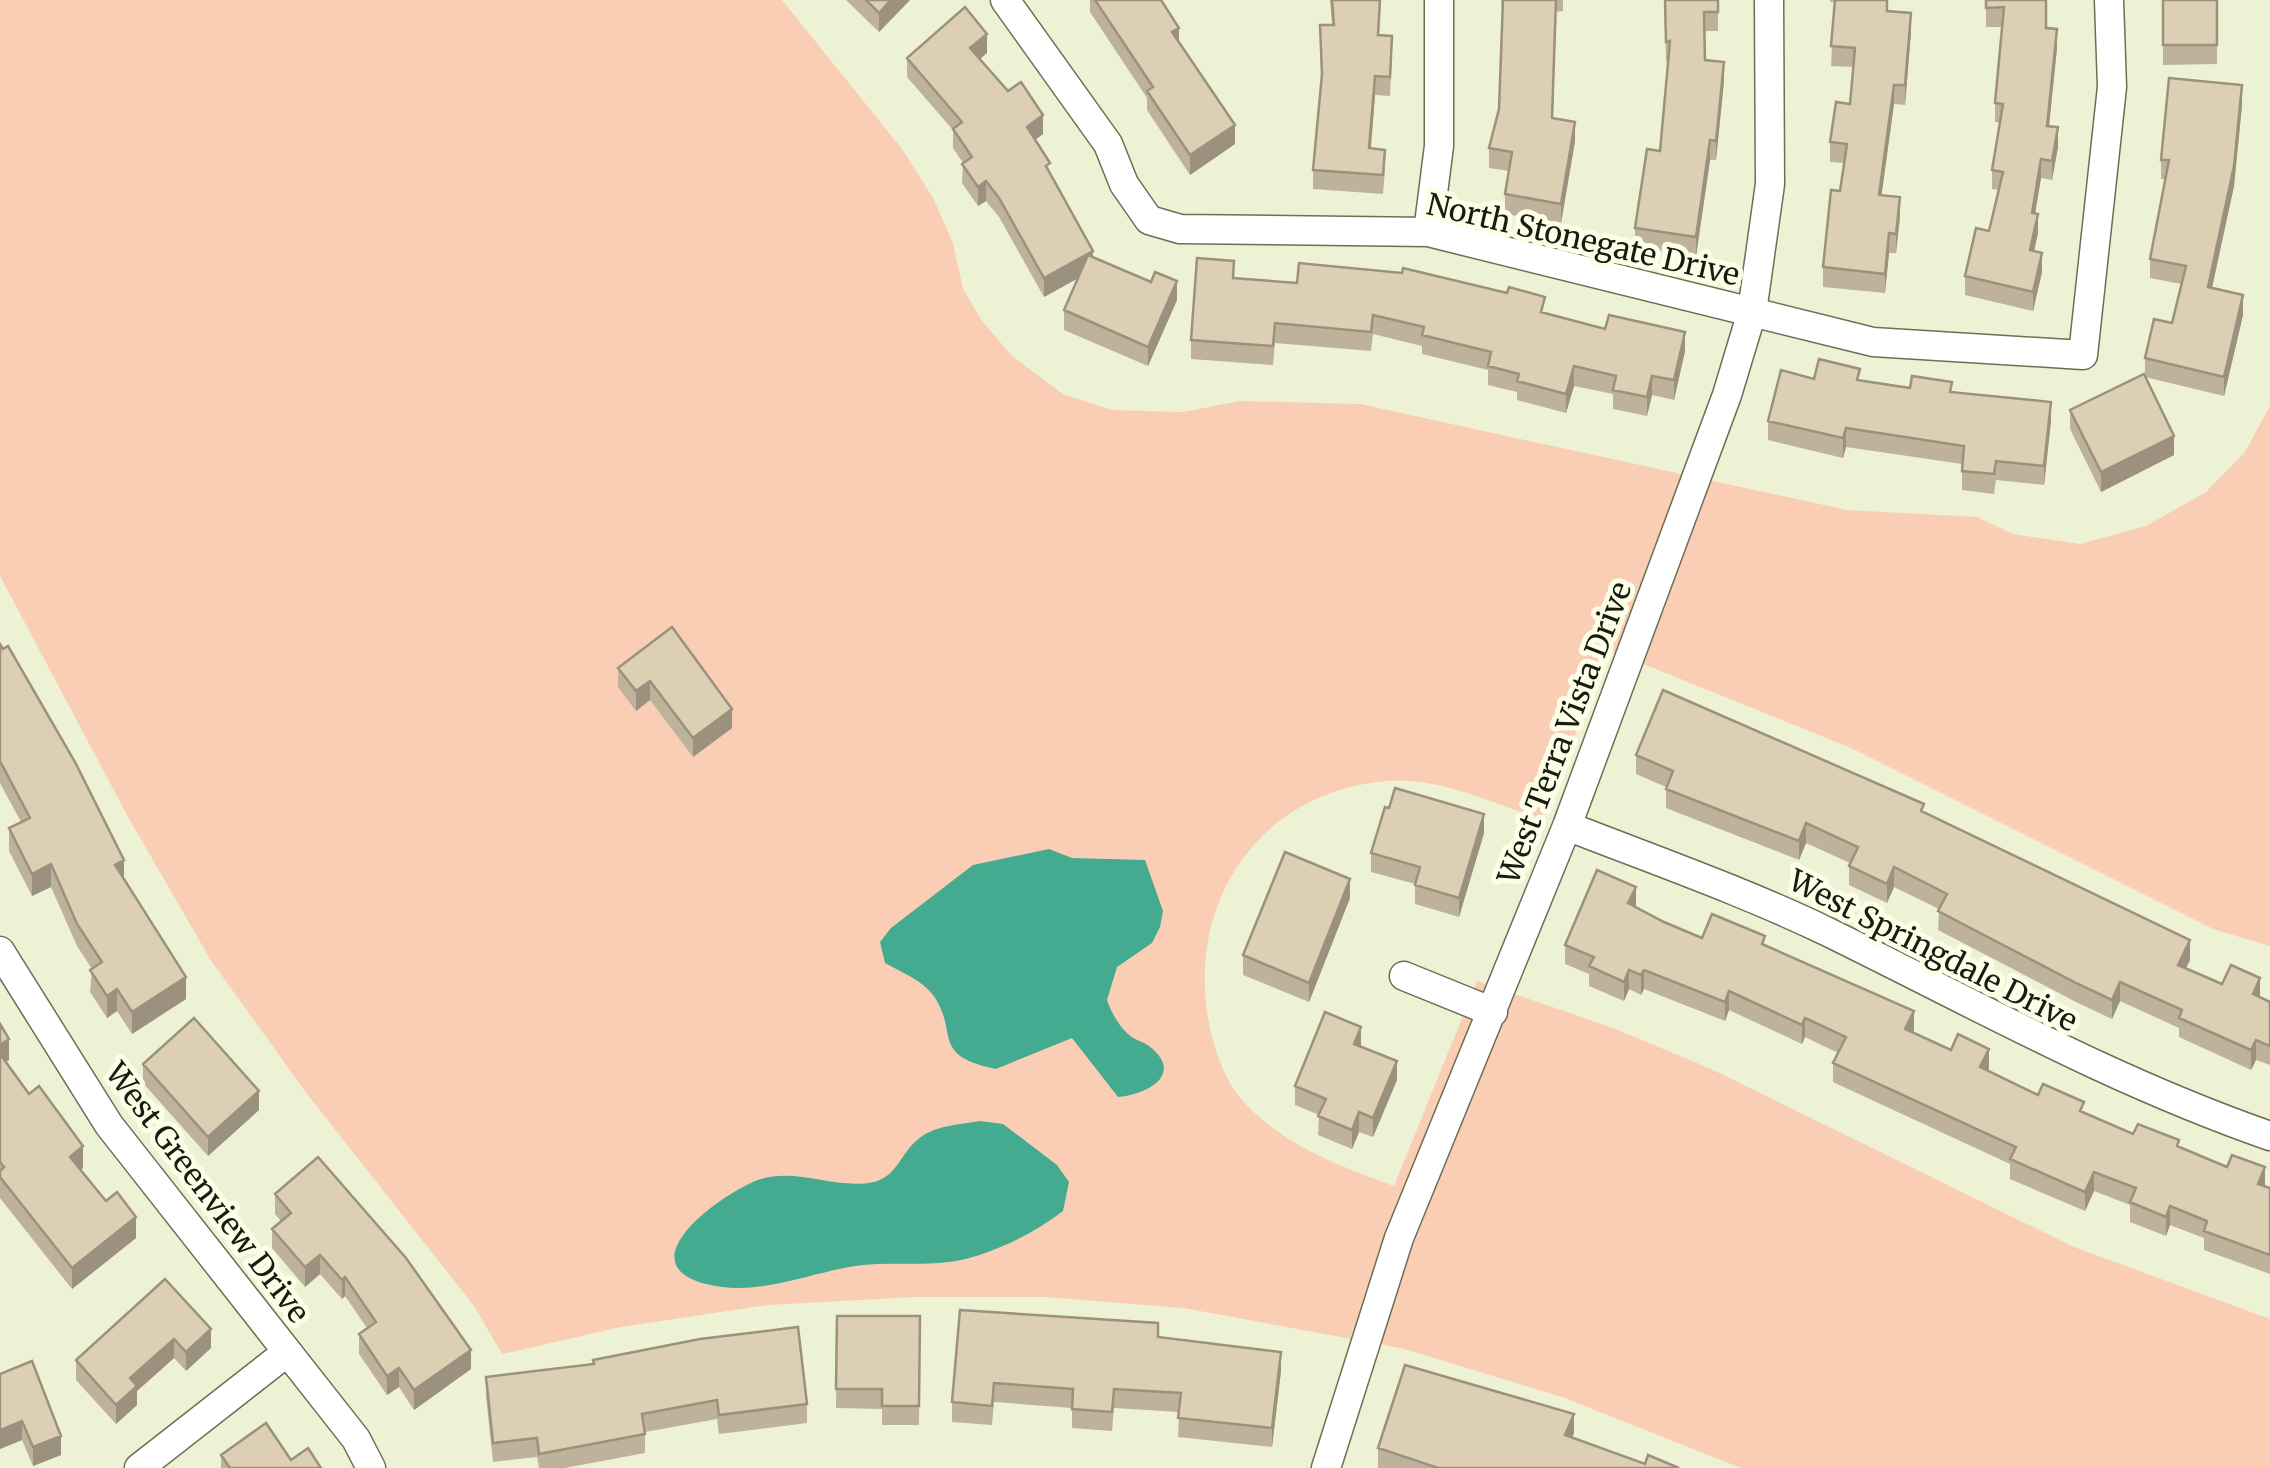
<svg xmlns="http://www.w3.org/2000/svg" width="2270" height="1468" font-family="Merriweather,serif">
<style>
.green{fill:#f9ceb5}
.water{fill:#44aa90}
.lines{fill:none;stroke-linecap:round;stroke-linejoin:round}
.street-casing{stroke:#6c6f55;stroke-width:31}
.street{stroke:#fff;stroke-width:28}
.wall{fill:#beb29b}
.shaded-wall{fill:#9b917e}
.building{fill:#ddcfb4;stroke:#9b917e;stroke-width:2.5}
.labels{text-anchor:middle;stroke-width:10;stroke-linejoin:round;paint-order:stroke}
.street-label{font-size:30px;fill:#1a1b10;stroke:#fcffe7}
</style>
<rect width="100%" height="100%" fill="#eef2d4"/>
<path class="green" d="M0 0H782L902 149 933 198 953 243 963 289 982 321 1012 356 1063 394 1112 410 1183 412 1240 401 1360 404 1847 510 1977 517 2013 534 2080 544 2146 526 2206 492 2245 452 2270 406V946L2213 929 1851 748 1609 650 1541 819C1493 803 1437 776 1386 781 1261 792 1188 899 1208 1017 1212 1044 1224 1080 1243 1101 1283 1145 1339 1166 1394 1186L1477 981 1613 1028 1709 1068 2074 1247 2270 1319V1468H1741L1562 1397 1401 1348 1183 1308 1045 1297H915L768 1305 621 1327 502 1354 474 1306 304 1090 210 959 127 815 0 576Z"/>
<path class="water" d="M1049 849 1072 858 1145 860 1163 911 1160 927 1152 943 1117 967 1107 1000C1111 1012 1119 1026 1128 1034 1134 1040 1142 1041 1149 1046 1185 1074 1148 1094 1118 1097L1072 1038 996 1069C929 1055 960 1033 933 995 922 980 901 972 885 963L880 942 891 928 973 865Z
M980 1121 1003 1124 1057 1165 1069 1182 1063 1211C1034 1233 997 1252 961 1260 927 1267 890 1261 855 1266 805 1274 757 1297 706 1284 623 1263 726 1190 761 1179 799 1168 836 1190 874 1182 897 1176 900 1155 916 1141 933 1125 958 1125 980 1121Z"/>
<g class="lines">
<defs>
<path id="street" d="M1005 0 1108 144 1124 184 1149 220 1180 229 1428 232 1873 342 2083 355 2112 87 2109 0
M1428 232 1439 146V0
M1567 826C1654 860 1743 891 1828 932 1977 1005 2112 1081 2270 1136
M0 951 109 1125 356 1439 371 1468
M1404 976 1493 1012
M139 1468 286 1353
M1326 1468 1399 1238 1567 826 1727 395 1752 312 1770 184 1769 0"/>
</defs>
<use href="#street" class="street-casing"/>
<use href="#street" class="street"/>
</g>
<path class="wall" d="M846 0H910L879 32Z
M1090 0H1161L1179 42 1235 144 1190 175 1147 110V98L1090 12Z
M1330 0H1380L1379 35 1392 55 1390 96 1375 95 1371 148 1385 169 1383 194 1313 189V170L1332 25Z
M1501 0H1563V11L1556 12 1553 118 1575 141 1561 223 1505 214V194L1509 171 1489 168V148L1499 109 1503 16Z
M1664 0 1718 12V31H1705V60L1724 81 1716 160H1710L1696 256 1635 247V228L1660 151 1669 61H1666Z
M1830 0H1887V11L1911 32 1905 105 1894 104 1881 195 1900 216 1896 253H1889L1885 293 1823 287V267L1840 191 1844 163 1830 162V142L1850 104 1853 67 1831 66 1834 2H1830Z
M1986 0H2046V28L2057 48 2049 126 2058 147 2052 180 2041 178 2035 213 2038 233 2034 251 2042 272 2033 311 1965 295V276L1989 231 1999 190 1992 189V170L2000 122H1995V103L2002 27H1986Z
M2163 0H2217V64L2163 65Z
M987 53 980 59 1043 134 1035 140 1050 174 1093 257 1177 300 1148 366 1064 330V310L1078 278 1044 297 999 217 986 201 978 206 962 183 963 163 953 148V130L907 77V58Z
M2242 105 2234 186 2212 288 2243 315 2224 396 2145 377 2174 455 2101 492 2070 429V410L2145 376V358L2172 323 2181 284 2150 278V259L2165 179H2161V160Z
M1234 278 1545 313 1685 351 1674 400 1652 395 1647 416 1613 409V394L1574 386 1566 413 1517 400V392L1488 385V370L1422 354V346L1373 334 1371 351 1275 343 1273 365 1191 359V340Z
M1814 379 1860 381 1952 392 2051 421 2044 485 1996 480 1994 494 1962 490V464L1846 447 1843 458 1768 440V421Z
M672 627 732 728 693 757 650 700 636 711 618 687V668Z
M0 644 186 999 132 1034 117 1011 107 1018 90 992 92 969 77 946 51 887 32 896 9 851V828L21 822 0 783Z
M1636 755 1924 813 2190 960 2186 968 2222 984 2270 1002V1065L2256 1060 2251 1070 2179 1037V1028L2120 1001 2112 1019 2078 1003 1938 930 1939 909 1894 887 1887 903 1849 885V866L1850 863 1806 843 1799 860 1666 808V787L1636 774Z
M1389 808 1484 833 1459 917 1415 904V884L1371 872V853Z
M1350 898 1309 1002 1243 975V955Z
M1636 906 1635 907 1664 922 1702 938 1765 946 1914 1030 1913 1032 1989 1068 1988 1071 2038 1095 2084 1112 2133 1134 2179 1147 2270 1188V1274L2204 1250V1238L2170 1225 2166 1236 2130 1222V1205L2094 1191 2085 1211 2010 1179V1164L1833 1082V1063L1838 1053 1805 1037 1802 1044 1729 1010 1725 1021 1644 989 1641 995 1629 989 1624 1001 1589 986V974L1565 964V945Z
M0 1024 9 1060 6 1062 83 1168 80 1170 136 1238 72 1289 0 1198Z
M1361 1046 1397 1080 1373 1137 1359 1132 1352 1149 1318 1135 1319 1115 1295 1105V1086Z
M143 1064 259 1110 208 1156 143 1083Z
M275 1194 471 1369 414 1410 399 1387 387 1395 359 1354V1334L367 1328 345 1296 342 1299 320 1274 305 1287 272 1248V1229L281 1221 275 1214Z
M165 1279 211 1348 186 1371 174 1358 137 1391V1405L116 1424 76 1380V1360Z
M960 1310 1158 1337 1281 1371 1272 1447 1178 1437 1179 1412 1114 1408 1112 1431 1072 1428V1408L994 1402 992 1425 952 1422V1402Z
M837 1316H920L919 1425H882V1409L836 1408Z
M0 1374 61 1455 33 1466 22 1440 0 1449Z
M486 1377 807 1404V1423L719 1434 717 1419 645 1432V1453L565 1468H539L537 1457 493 1462 486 1396Z
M1574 1433 1572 1438 1645 1464 1679 1468H1378V1448Z
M221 1455 291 1460 321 1468H221Z"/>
<path class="shaded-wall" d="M891 0H910L879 32V13Z
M1911 13V32L1905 105V85Z
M1179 28V47L1172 32Z
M2057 29V48L2047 145V126Z
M987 34V53L970 67V48Z
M1724 62V81L1716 160V141Z
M1375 76V95L1369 168V148Z
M1894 85V104L1879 214V195Z
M2242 85V105L2234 186 2208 306V287Z
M1043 115V134L1027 146V127Z
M1575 122V141L1561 223V204Z
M1235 125V144L1190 175V155Z
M2058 127V147L2052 180V161Z
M1710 140V160L1696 256V237Z
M2041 159V178L2032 232V213Z
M986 181V201L978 206V187Z
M1900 197V216L1896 253V234Z
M2038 214V233L2030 269V250Z
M1889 233V253L1885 293V274Z
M1093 251V270L1044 297V278Z
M2042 253V272L2033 311V292Z
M1177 281V300L1148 366V347Z
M2243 295V315L2224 396V377Z
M1685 332V351L1674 400V380Z
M1574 366V386L1566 413V394Z
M1652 376V395L1647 416V397Z
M2051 402V421L2044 485V466Z
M1846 428V447L1843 458V438Z
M2174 436V455L2101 492V472Z
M650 681V700L636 711V691Z
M732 709V728L693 757V738Z
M1484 814V833L1459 917V898Z
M1806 823V843L1799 860V841Z
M124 860V883L115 865Z
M51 864V887L32 896V874Z
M1894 867V887L1887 903V884Z
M1350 879V898L1309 1002V983Z
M1636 887V906L1628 923V903Z
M2190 940V960L2178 984V965Z
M1629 970V989L1624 1001V982Z
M1644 970V989L1641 995V975Z
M186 977V999L132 1034V1012Z
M2260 978V997L2253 994Z
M2120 982V1001L2112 1019V1000Z
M117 989V1011L107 1018V996Z
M1729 991V1010L1725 1021V1002Z
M1914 1011V1030L1905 1048V1029Z
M1805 1018V1037L1802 1044V1025Z
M1361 1027V1046L1354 1044Z
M9 1039V1060L0 1066V1045Z
M2256 1040V1060L2251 1070V1050Z
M1989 1049V1068L1980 1086V1067Z
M1397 1061V1080L1373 1137V1118Z
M259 1091V1110L208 1156V1137Z
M1359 1112V1132L1352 1149V1130Z
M83 1146V1168L70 1178V1157Z
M2265 1167V1186L2258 1184Z
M2094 1172V1191L2085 1211V1192Z
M2170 1206V1225L2166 1236V1217Z
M136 1217V1238L72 1289V1268Z
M320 1255V1274L305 1287V1267Z
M345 1277V1296L342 1299V1280Z
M211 1329V1348L186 1371V1352Z
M174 1339V1358L137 1391V1405L116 1424V1405L130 1378Z
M471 1350V1369L414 1410V1390Z
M1281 1352V1371L1272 1447V1428Z
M399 1368V1387L387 1395V1376Z
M1574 1414V1433L1565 1455V1435Z
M22 1421V1440L0 1449V1430Z
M61 1436V1455L33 1466V1447Z"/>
<path class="building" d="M866 0H891L879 13Z
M1095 0H1161L1179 28 1172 32 1235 125 1190 155 1147 91 1153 87Z
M1332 0H1380L1378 35 1392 36 1390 77 1375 76 1369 148 1385 150 1383 175 1313 170 1322 74 1320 25H1334Z
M1503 0H1556L1552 118 1575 122 1561 204 1505 194 1512 152 1489 148 1499 109Z
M1665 0H1718V12H1704L1705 60 1724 62 1716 141 1710 140 1696 237 1635 228 1647 149 1660 151 1670 41 1666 42Z
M1835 0H1887V11L1911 13 1905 85H1894L1879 195 1900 197 1896 234 1889 233 1885 274 1823 267 1831 190 1840 191 1847 144 1830 142 1836 102 1850 104 1855 48 1831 46Z
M1986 0H2046V28L2057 29 2047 126 2058 127 2052 161 2041 159 2032 213 2038 214 2030 250 2042 253 2033 292 1965 276 1976 228 1989 231 2003 172 1992 170 2003 104 1995 103 2004 7 1986 8Z
M2163 0H2217V45H2163Z
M965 7 987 34 970 48 1008 91 1021 82 1043 115 1027 127 1050 163 1046 166 1093 251 1044 278 999 198 986 181 978 187 962 164 972 157 953 129 962 122 907 58Z
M2169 78 2242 85 2234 166 2208 287 2243 295 2224 377 2145 358 2154 319 2172 323 2186 266 2150 259 2169 160H2161Z
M1088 255 1151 282 1155 272 1177 281 1148 347 1064 310Z
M1197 258 1234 261 1233 278 1297 283 1299 263 1402 273 1403 268 1507 293 1509 287 1545 297 1541 312 1605 329 1609 315 1685 332 1674 380 1652 376 1647 397 1613 390 1616 376 1574 366 1566 394 1517 381 1519 374 1488 366 1491 352 1422 335 1424 327 1373 315 1371 332 1275 323 1273 346 1191 340Z
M1819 359 1860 369 1857 380 1910 388 1912 376 1952 382 1950 392 2051 402 2044 466 1996 461 1994 474 1962 471 1964 446 1846 428 1843 438 1768 421 1781 370 1814 379Z
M2144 374 2174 436 2101 472 2070 410Z
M672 627 732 709 693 738 650 681 636 691 618 668Z
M0 644 3 649 8 646 75 762 124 860 115 865 186 977 132 1012 117 989 107 996 90 970 102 962 77 924 51 864 32 874 9 828 30 818 0 761Z
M1663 690 1924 804 1921 811 2190 940 2178 965 2222 984 2231 965 2260 978 2253 994 2270 1002V1046L2256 1040 2251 1050 2179 1018 2182 1010 2120 982 2112 1000 2078 984 1938 911 1947 894 1894 867 1887 884 1849 866 1858 847 1806 823 1799 841 1666 789 1673 771 1636 755Z
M1395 788 1484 814 1459 898 1415 885 1420 867 1371 853 1385 807 1389 808Z
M1285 852 1350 879 1309 983 1243 955Z
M1597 870 1636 887 1628 903 1664 922 1702 938 1712 914 1765 936 1762 944 1914 1011 1905 1029 1951 1050 1958 1034 1989 1049 1980 1067 2038 1095 2043 1084 2084 1102 2080 1111 2133 1134 2138 1124 2179 1140 2177 1146 2227 1167 2232 1155 2265 1167 2258 1184 2270 1188V1255L2204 1231 2207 1221 2170 1206 2166 1217 2130 1202 2136 1188 2094 1172 2085 1192 2010 1159 2016 1147 1833 1063 1846 1037 1805 1018 1802 1025 1729 991 1725 1002 1644 970 1641 975 1629 970 1624 982 1589 966 1594 957 1565 945Z
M1325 1012 1361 1027 1354 1044 1397 1061 1373 1118 1359 1112 1352 1130 1318 1116 1326 1099 1295 1086Z
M194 1018 259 1091 208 1137 143 1064Z
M0 1024 9 1039 0 1045Z
M0 1054 29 1094 39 1086 83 1146 70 1157 106 1201 117 1192 136 1217 72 1268 0 1177V1171L4 1167 0 1162Z
M318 1157 406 1258 471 1350 414 1390 399 1368 387 1376 359 1334 376 1322 345 1277 342 1280 320 1255 305 1267 272 1229 291 1213 275 1194Z
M165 1279 211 1329 186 1352 174 1339 130 1378 137 1386 116 1405 76 1360Z
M960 1310 1158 1323V1337L1281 1352 1272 1428 1178 1418 1181 1393 1114 1389 1112 1412 1072 1409 1073 1389 994 1383 992 1406 952 1402Z
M837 1316H920L919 1406H882V1389H836Z
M798 1327 807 1404 719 1415 717 1400 642 1414 645 1434 539 1454 537 1438 493 1443 486 1377 594 1364 593 1360 700 1339Z
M32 1361 61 1436 33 1447 22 1421 0 1430V1374Z
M1405 1365 1574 1414 1565 1435 1645 1464 1648 1455 1679 1468H1438L1378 1448Z
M266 1423 291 1460 308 1448 321 1468H230L221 1455Z"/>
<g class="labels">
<g class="street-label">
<text transform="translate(1583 240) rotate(13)" y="10">North Stonegate Drive</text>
<text transform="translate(1565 733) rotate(-69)" y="10">West Terra Vista Drive</text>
<text transform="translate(1933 951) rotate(27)" y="10">West Springdale Drive</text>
<text transform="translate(207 1193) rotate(53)" y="10">West Greenview Drive</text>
</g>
</g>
</svg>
